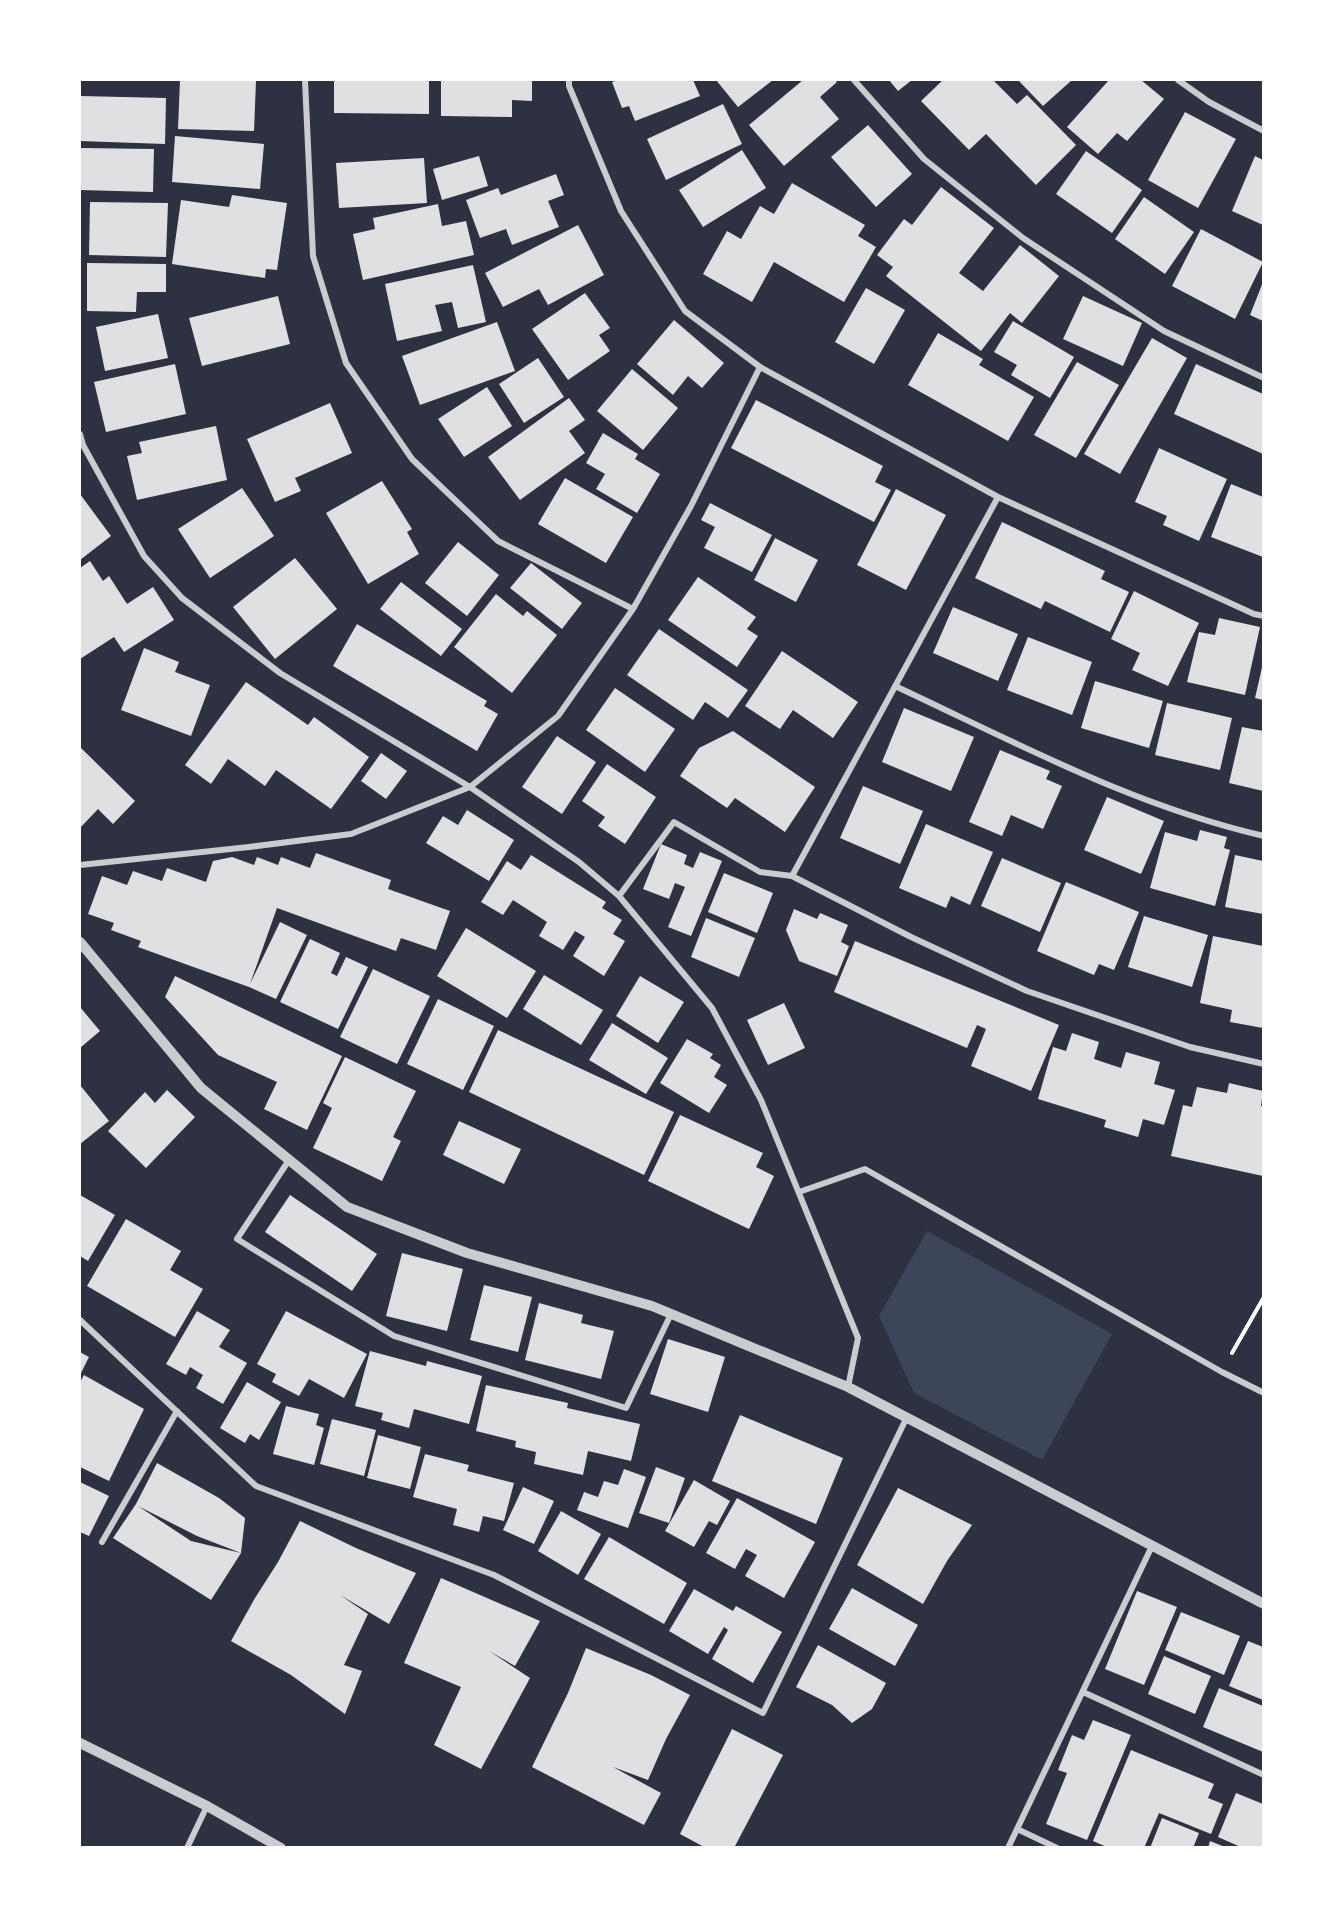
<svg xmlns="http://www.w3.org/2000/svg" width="1343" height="1927" font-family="'Sofia Sans Condensed',sans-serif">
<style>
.green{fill:#3c4559}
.building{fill:#e0e0e3}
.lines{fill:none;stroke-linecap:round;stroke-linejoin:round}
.path{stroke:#fff;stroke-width:4}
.minor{stroke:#caccd0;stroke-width:6}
.tertiary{stroke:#caccd0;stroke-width:10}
</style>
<rect width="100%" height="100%" fill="#2d3142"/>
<path class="green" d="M927 1231 1112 1334 1042 1460 914 1393 879 1316Z"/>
<path class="building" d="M180 80 256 81 254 131 178 129Z
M334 80H429V114L334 113Z
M441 80H532V101L512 100V117L441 116Z
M619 80H693L700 96 635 121 629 106 622 108 612 82Z
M716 80H773L738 107Z
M803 80H835L837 82 820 97 839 119 784 166 749 125Z
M889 80H912L898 91Z
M943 80H993L1017 104 1027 95 1076 145 1036 185 986 134 969 150 921 101Z
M1018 80H1072L1043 106Z
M1109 80H1141L1164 99 1127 141 1117 133 1098 154 1067 127Z
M80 96 166 98 165 144 80 141Z
M723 104 742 144 666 180 647 139Z
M1185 112 1236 139 1198 208 1148 180Z
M868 125 912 174 876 207 831 157Z
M175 136 264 144 260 189 172 182Z
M80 148 154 149 153 192 80 190Z
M742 150 766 188 703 227 679 190Z
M1086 151 1142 190 1112 233 1056 194Z
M479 156 488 186 442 200 433 169Z
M1255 156 1263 160V225L1232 211Z
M424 158 427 203 339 208 336 163Z
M556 174 564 195 548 201 559 227 512 245 506 229 480 238 466 200 498 188 501 195Z
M792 183 865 225 858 236 876 247 844 302 774 262 752 302 703 274 727 231 741 239 760 206 774 214Z
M941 187 994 228 959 273 983 291 1020 245 1059 276 1022 323 1010 313 981 351 886 276 893 267 877 255 904 219 912 225Z
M232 195 287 203 277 270 266 269 265 278 172 264 181 200 229 207Z
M1144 197 1194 232 1165 274 1115 239Z
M90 202 168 203 166 257 89 255Z
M438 204 442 226 466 221 474 255 363 280 353 234 375 229 373 218Z
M578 225 604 275 548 305 539 289 503 307 485 273Z
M1201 229 1263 262 1235 319 1172 286Z
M87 263 166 264V292H137L136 312 87 311Z
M473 265 486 322 458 328 452 302 435 305 442 331 397 341 385 284Z
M1263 282V321L1250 315Z
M866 288 905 310 874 364 835 342Z
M585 293 610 328 599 335 610 351 568 380 532 329Z
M278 296 290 344 202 366 189 318Z
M1083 296 1142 323 1123 366 1063 339Z
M158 314 168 358 105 371 96 327Z
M674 320 724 363 702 388 688 376 673 395 637 364Z
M1013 321 1074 357 1050 398 1011 375 1017 365 994 352Z
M497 322 515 371 420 405 402 356Z
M938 333 983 359 979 365 1034 397 1008 441 908 385Z
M1152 338 1187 358 1120 474 1084 454Z
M538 358 564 397 524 423 499 384Z
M1077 362 1119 385 1076 458 1034 435Z
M175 364 186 414 106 432 94 382Z
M1196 364 1263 394V454L1174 414Z
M632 369 678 408 643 450 597 411Z
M487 387 512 426 464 457 438 419Z
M569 398 585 420 569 431 585 453 520 500 488 457Z
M756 400 883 466 875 482 891 490 874 522 731 448Z
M330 403 352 453 295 478 301 491 275 502 247 439Z
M216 426 227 480 137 500 127 456 142 453 139 442Z
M603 433 638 454 635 459 660 474 637 513 596 489 605 474 586 463Z
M1159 448 1227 479 1199 541 1163 525 1167 516 1135 502Z
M565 478 633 517 606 563 538 524Z
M382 481 412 529 407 532 419 554 368 584 326 513Z
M1231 484 1263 497V557L1211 537Z
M242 488 274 536 210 578 178 529Z
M896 489 946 515 906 590 857 565Z
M80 494 111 536 80 560Z
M710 503 772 535 752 572 704 548 715 527 701 520Z
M1002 522 1105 571 1101 579 1129 592 1110 632 1045 601 1041 609 975 578Z
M775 538 818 560 796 602 754 580Z
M458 542 499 575 467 616 425 583Z
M295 558 337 609 275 659 233 607Z
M90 561 103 581 109 576 127 604 153 587 174 620 124 652 114 637 80 659V568Z
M531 563 582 603 562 629 510 588Z
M698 577 756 617 747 629 758 636 737 667 668 620Z
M401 582 462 629 441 656 380 609Z
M1134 591 1199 623 1168 686 1132 670 1140 653 1111 639Z
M496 594 523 616 527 611 557 635 512 693 454 647Z
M953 607 1018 634 998 681 933 653Z
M1219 618 1260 627 1245 695 1187 682 1199 632 1215 635Z
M357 624 487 701 484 706 498 714 477 751 333 666Z
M659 629 748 690 728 718 705 702 693 720 627 675Z
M1028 637 1092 662 1072 715 1007 690Z
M144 648 179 662 175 672 210 685 191 736 121 710Z
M782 651 858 702 833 738 793 710 780 729 745 706Z
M1263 663V700L1255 698Z
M1095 681 1163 701 1149 748 1081 728Z
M246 682 308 725 314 717 369 757 331 809 276 770 265 786 228 759 211 784 185 765Z
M615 688 675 729 645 772 586 730Z
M1167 703 1232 718 1220 770 1155 755Z
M904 708 974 737 951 791 882 762Z
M1242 727 1263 731V791L1229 783Z
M733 731 815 787 785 832 735 798 727 808 680 776 699 748Z
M557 736 596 762 562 814 522 787Z
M80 747 135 801 113 824 98 809 80 828Z
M1000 750 1050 771 1046 779 1062 786 1043 829 1011 815 1002 836 969 822Z
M381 753 407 771 386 799 361 781Z
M607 764 656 797 625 844 598 826 605 817 582 801Z
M863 786 923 811 900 864 840 838Z
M1107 797 1164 821 1141 874 1084 850Z
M467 810 514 840 489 881 426 843 443 816 458 825Z
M926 824 993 852 970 905 951 896 946 908 899 888Z
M1200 830 1227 837 1224 848 1230 850 1215 906 1150 888 1165 832 1197 841Z
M661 844 687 855 684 864 693 868 700 852 722 861 691 936 668 927 685 887 675 883 669 899 643 889Z
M316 853 391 880 388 889 450 911 436 950 401 938 396 951 277 908 250 984 280 922 307 935 276 999 249 987 138 947 141 941 111 930 114 923 88 914 102 876 127 885 133 871 162 881 167 868 206 882 213 861 232 857 254 865 257 857 278 865 281 857 310 868Z
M531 855 606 902 602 908 622 920 613 934 625 941 604 976 573 956 585 937 575 931 563 950 539 936 547 922 513 900 503 915 481 902 507 861 521 870Z
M1235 855 1263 861V914L1225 907Z
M1002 858 1061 883 1040 932 981 906Z
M724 873 773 893 757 933 708 912Z
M1066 882 1139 912 1114 970 1099 964 1094 975 1037 951Z
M794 909 817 919 820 913 848 925 841 942 849 946 837 976 799 961 786 930Z
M1144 916 1208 935 1192 987 1128 967Z
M706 918 755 938 739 977 691 957Z
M466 928 536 971 507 1018 437 976Z
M1213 936 1263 946V1028L1230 1022 1232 1010 1200 1003Z
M310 939 340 953 331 973 337 976 346 957 368 967 338 1029 280 1002Z
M855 941 1059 1025 1031 1091 971 1066 986 1029 977 1025 967 1048 834 992Z
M373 969 430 996 397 1064 340 1037Z
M544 975 603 1010 581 1045 523 1009Z
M175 976 342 1056 307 1130 264 1109 277 1082 218 1055 165 997Z
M640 976 684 1002 658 1043 616 1016Z
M438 999 494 1026 463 1090 407 1064Z
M784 1003 805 1048 768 1065 747 1020Z
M80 1007 100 1031 80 1048Z
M612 1023 668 1058 646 1094 589 1060Z
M498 1030 674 1112 644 1175 469 1092Z
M1072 1033 1099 1042 1094 1059 1121 1068 1126 1052 1160 1062 1154 1084 1175 1090 1164 1125 1143 1119 1138 1137 1104 1127 1106 1120 1038 1099 1053 1047 1066 1051Z
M687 1039 713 1054 710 1058 721 1065 714 1077 727 1085 709 1113 660 1083Z
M345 1057 416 1091 393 1137 401 1141 382 1181 313 1148 332 1108 323 1103Z
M1229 1083 1263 1091 1261 1106H1263V1176L1171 1156 1183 1105 1192 1107 1197 1087 1227 1093Z
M80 1085 109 1121 80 1144Z
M167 1090 195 1117 146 1168 108 1131 145 1092 155 1103Z
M680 1115 763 1153 756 1167 774 1176 749 1229 648 1181Z
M459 1121 521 1149 504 1184 443 1155Z
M80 1195 115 1215 88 1261 80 1256Z
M290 1195 377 1254 352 1291 265 1232Z
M126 1219 181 1251 170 1270 203 1289 175 1337 87 1286Z
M402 1253 463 1269 447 1331 386 1316Z
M484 1285 532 1297 518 1352 470 1340Z
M539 1303 583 1315 581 1323 614 1331 601 1379 525 1360Z
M197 1311 230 1330 219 1347 247 1363 223 1404 196 1388 203 1375 190 1367 186 1375 166 1364Z
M286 1311 367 1354 344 1398 309 1379 299 1396 272 1382 276 1374 257 1364Z
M668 1339 725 1357 708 1412 650 1394Z
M370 1351 426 1366 427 1361 482 1376 469 1424 414 1409 409 1428 381 1420 383 1413 355 1406Z
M80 1352 89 1357 80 1375Z
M84 1375 144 1409 109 1481 80 1467V1382Z
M247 1382 281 1402 259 1440 250 1434 245 1443 220 1428Z
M486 1385 568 1403 567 1408 640 1424 631 1461 588 1451 583 1475 534 1464 536 1452 515 1447 516 1441 476 1431Z
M286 1406 319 1414 316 1425 324 1428 314 1465 273 1454Z
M740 1415 843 1458 816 1524 712 1481Z
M332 1419 376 1430 364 1476 320 1464Z
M378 1435 421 1447 410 1489 367 1478Z
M425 1454 469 1465 467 1471 514 1483 504 1521 483 1516 479 1532 453 1525 457 1509 413 1497Z
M157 1463 219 1498 245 1518 241 1553 197 1536 138 1506 191 1541 241 1553 211 1600 113 1538 136 1504Z
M656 1467 685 1478 669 1523 639 1513Z
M624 1469 646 1477 628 1528 577 1510 584 1492 598 1497 604 1481 618 1485Z
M694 1480 730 1501 717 1525 709 1521 694 1547 665 1531Z
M80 1482 109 1496 89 1536 80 1532Z
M523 1487 554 1501 534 1544 503 1530Z
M898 1488 972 1525 947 1561 923 1604 857 1565Z
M737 1498 815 1542 784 1598 745 1576 757 1555 746 1549 735 1569 706 1553Z
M561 1511 601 1534 578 1575 538 1551Z
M300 1521 356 1548 416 1573 389 1624 340 1595 368 1614 344 1665 362 1671 345 1714 291 1675 231 1641 255 1598 278 1562Z
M609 1537 687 1583 664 1624 584 1579Z
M441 1578 540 1621 515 1666 489 1651 530 1678 481 1769 434 1745 461 1687 404 1663Z
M852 1588 918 1625 895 1666 829 1629Z
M694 1589 733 1611 736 1606 782 1632 753 1683 712 1659 728 1630 724 1627 708 1654 669 1631Z
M1137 1591 1177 1607 1144 1685 1105 1669Z
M1181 1612 1240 1636 1224 1675 1165 1650Z
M1248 1641 1263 1647V1700L1229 1686Z
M818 1645 886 1683 872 1709 852 1723 832 1705 796 1687Z
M586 1648 651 1675 690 1695 666 1739 648 1780 613 1767 661 1793 644 1825 532 1767 568 1693Z
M1164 1656 1211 1676 1195 1714 1148 1694Z
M1219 1688 1263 1706V1752L1203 1727Z
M1093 1720 1131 1735 1087 1840 1046 1824 1067 1773 1058 1770 1072 1735 1084 1740Z
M732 1729 783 1755 734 1848H706L680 1834Z
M1131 1750 1214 1784 1208 1798 1223 1804 1211 1834 1159 1813 1144 1848H1109L1093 1841Z
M1236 1793 1263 1804V1848H1243L1218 1837Z
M1162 1818 1199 1833 1193 1848H1150Z
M1210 1841 1225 1847V1848H1208Z"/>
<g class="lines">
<path class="path" d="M1232 1353 1264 1297"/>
<path class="minor" d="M305 80 313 256 346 363 412 459 498 541 633 609
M569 80V86L621 211 685 311 760 367 998 497 1254 614 1264 616
M854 80 924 159 1023 238 1164 331 1264 378
M1178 80 1209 102 1264 131
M80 434 83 445 144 556 182 598 280 673 470 787 579 862 619 896 712 1008 761 1100 858 1338 848 1387
M895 686C1015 742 1133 806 1264 836
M80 865 249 847 351 834 470 787 558 716 633 609 691 506 760 367
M792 876 998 497
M619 896 674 822 760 872 792 876 911 937 1027 991 1190 1047 1264 1064
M289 1160 237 1239 394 1336 626 1408 671 1314
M799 1192 865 1169 1222 1372 1264 1393
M80 1320 256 1486 494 1575 763 1713 907 1417
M102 1542 177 1411
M1083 1692 1264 1775
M1017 1829 1057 1848
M187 1848 207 1806
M1008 1848 1152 1546"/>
<path class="tertiary" d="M80 942 201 1088 347 1207 467 1253 652 1306 848 1387 1264 1604
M80 1743 207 1806 281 1848"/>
</g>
<rect width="1343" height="1927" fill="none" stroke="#ffffff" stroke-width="162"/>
</svg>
